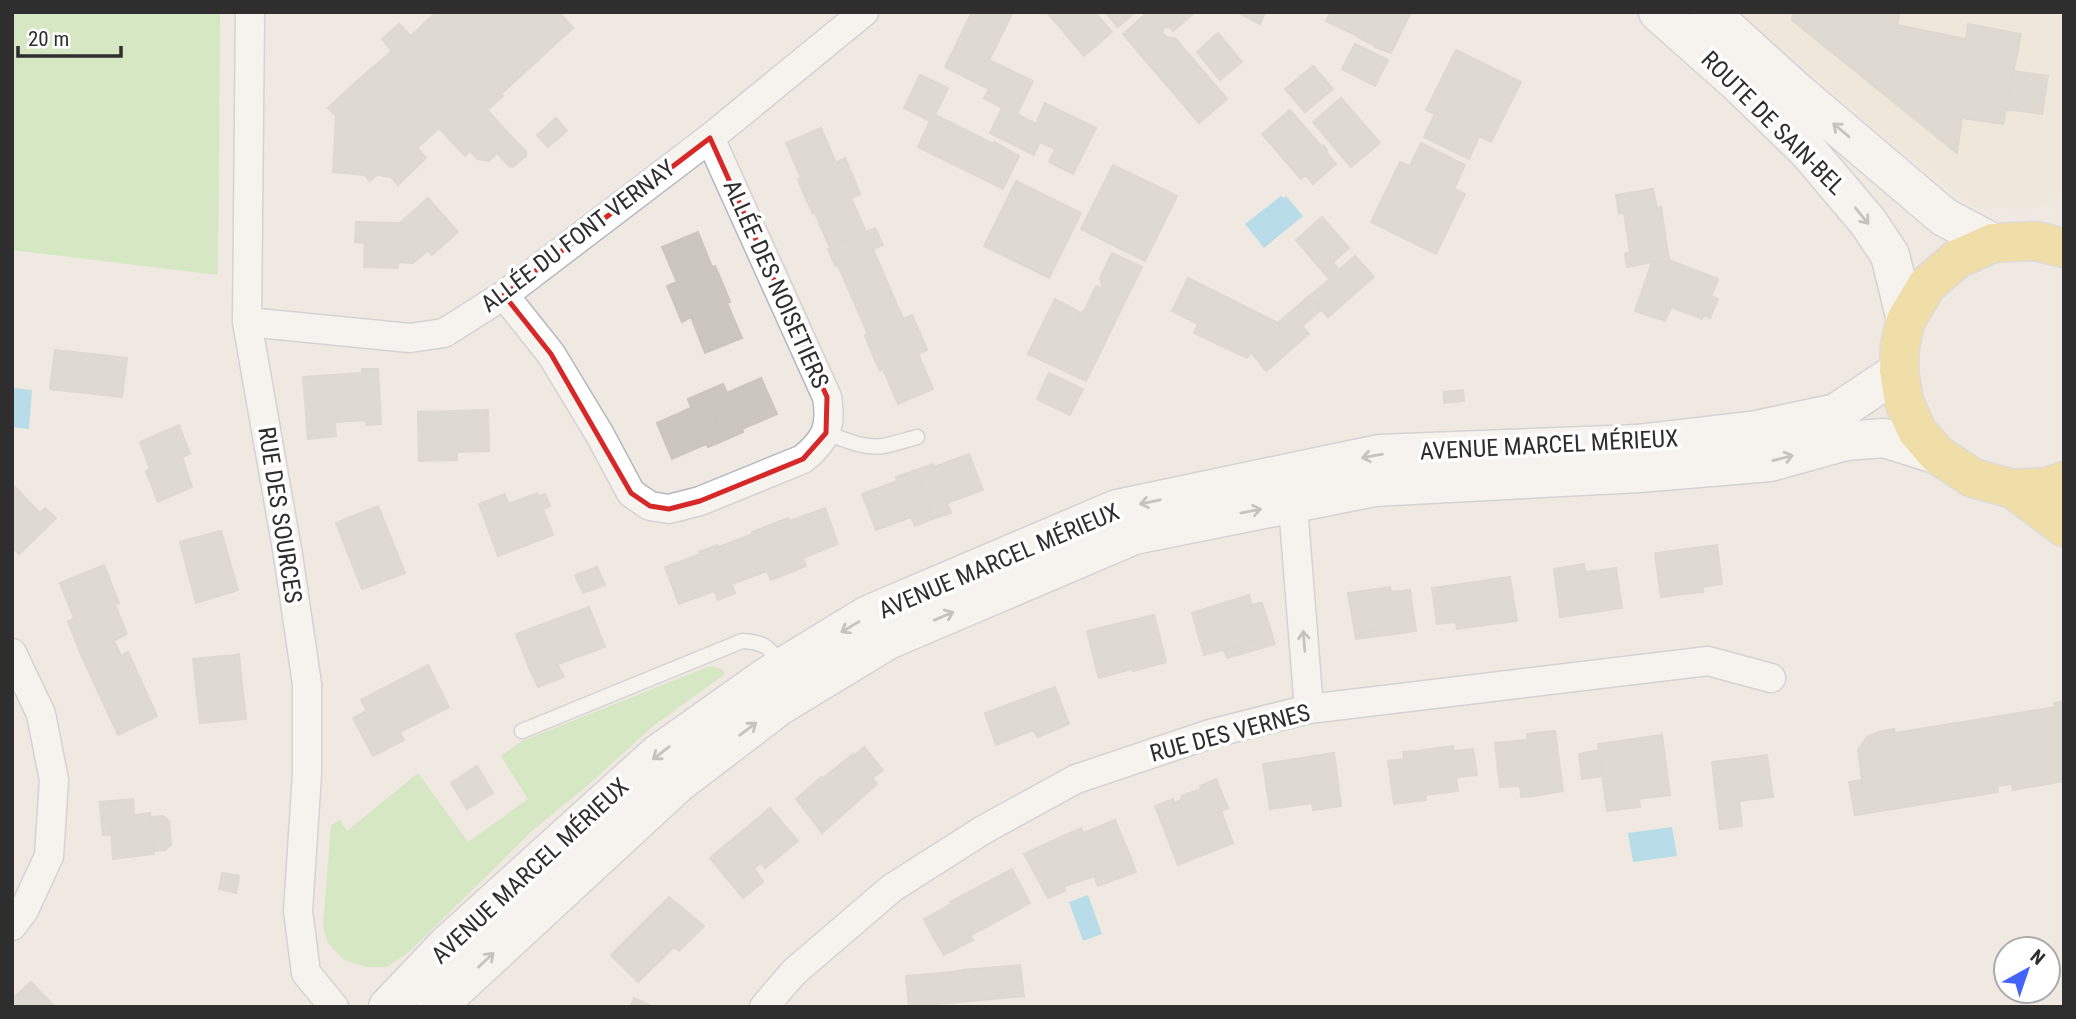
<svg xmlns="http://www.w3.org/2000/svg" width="2076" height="1019" font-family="'Roboto Condensed',sans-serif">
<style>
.education{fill:#f0e6d1}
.green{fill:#b6e59e}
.water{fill:#75cff0}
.building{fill:#cbc7bf;stroke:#cbc5ba;stroke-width:2}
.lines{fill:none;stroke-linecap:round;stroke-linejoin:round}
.lane-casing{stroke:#b4b7c1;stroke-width:17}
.street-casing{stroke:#b4b7c1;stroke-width:31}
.secondary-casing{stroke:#b4b7c1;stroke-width:41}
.primary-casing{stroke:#c9c9c9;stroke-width:41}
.lane{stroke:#fff;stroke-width:14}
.street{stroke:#fff;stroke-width:28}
.secondary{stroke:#fff;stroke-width:38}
.primary{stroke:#f2d163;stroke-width:38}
.oneway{stroke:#969696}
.marked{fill:none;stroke:#d62828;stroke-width:5;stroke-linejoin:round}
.labels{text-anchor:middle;stroke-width:7;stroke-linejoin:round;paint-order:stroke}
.street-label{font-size:24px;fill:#2e2e2e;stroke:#fff}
</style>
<rect width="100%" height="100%" fill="#efe9e1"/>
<path class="education" d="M1739 12H2064V185L2049 204 2024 210 1974 206 1899 149Z"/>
<path class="green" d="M12 12H220L218 275 12 250Z
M710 666 722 669 725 674 652 727 587 786 533 830 409 952 387 967H366L344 960 328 943 323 927 331 825 340 820 347 831 418 773 468 842 528 799 501 756 522 741Z"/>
<path class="water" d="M1281 196 1283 198 1286 196 1303 216 1264 248 1245 224Z
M13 388 32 390 29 429 12 427Z
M1672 827 1677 856 1633 862 1628 833Z
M1088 895 1102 934 1083 941 1069 902Z"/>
<path class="building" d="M436 12H559L573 28 501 94 431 17Z
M972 12H1013L989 60 1033 81 1017 114 1036 124 1045 103 1096 128 1073 174 1049 162 1055 149 1040 142 1034 155 990 133 1002 108 984 98 989 89 945 67Z
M1047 12H1097L1098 16 1112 32 1084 56Z
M1105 12H1135L1118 27Z
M1148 12H1195L1173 31 1171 28 1164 27 1162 33 1167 37 1175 38 1227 99 1199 123 1123 34Z
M1237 12H1265L1260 24Z
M1331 12H1411L1391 53 1375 47 1376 46 1363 40 1365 36 1363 29 1357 32 1355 35 1326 21Z
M1793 12H1900L1897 25 1966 39 1968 24 2021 34 2003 124 1962 118 1957 153 1792 20Z
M431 17 503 96 487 110 526 152V156L513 167 509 166 497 153 489 161 478 159 470 151 465 156 439 128 417 148 357 81 392 51 382 39 399 24 411 36Z
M1363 29 1365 36 1363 40 1355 35 1357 32Z
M1218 33 1242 62 1220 80 1197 52Z
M1355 44 1388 60 1375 86 1342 69Z
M1456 50 1521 82 1491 142 1479 136 1469 159 1424 137 1435 114 1426 110Z
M1313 66 1333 89 1305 112 1285 89Z
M2014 71 2048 76 2042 114 2006 109Z
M920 75 948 88 935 115 980 137 976 143 979 149 984 152 990 150 994 142 1019 156 1003 189 918 147 930 121 904 108Z
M357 81 426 158 398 185 391 177 377 175 370 181 365 175 333 172 336 116 328 108Z
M1341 98 1380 143 1351 167 1313 122Z
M1290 110 1321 146 1323 145 1327 150 1326 152 1336 164 1313 184 1306 175 1301 179 1262 134Z
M556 118 567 131 548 147 537 135Z
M821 128 836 163 845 158 853 176 805 197 798 179 801 178 786 143Z
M980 137 993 144 990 150 984 152 979 149 976 143Z
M1421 143 1465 165 1454 189 1465 194 1436 254 1371 222 1400 162 1410 166Z
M1113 165 1177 196 1145 261 1081 229Z
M853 176 860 194 851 198 866 232 830 248 815 213 813 214 805 197Z
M1016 181 1081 213 1049 278 984 246Z
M1653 189 1657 208 1661 207 1669 260 1718 279 1702 319 1671 307 1665 321 1635 311 1652 262 1627 267 1625 254 1630 252 1624 213 1619 214 1616 195Z
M428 198 458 232 432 255 428 250 413 263 398 262V268L364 267 365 243 355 242 356 222 400 223Z
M1322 217 1349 248 1333 262 1339 270 1355 256 1374 277 1328 317 1316 304 1336 287 1296 240Z
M875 228 883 245 873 249 888 284 853 300 838 265 835 266 828 249Z
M698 232 712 267 715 266 722 282 674 303 667 286 677 282 662 247Z
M1112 253 1142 267 1086 381 1028 354 1055 299 1079 312V321L1083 320 1086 315 1087 305 1096 286 1101 288 1102 285 1100 278Z
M1188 278 1216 292 1211 300 1264 326 1268 318 1278 323 1309 296 1321 310 1302 326 1309 334 1266 371 1251 352 1247 358 1194 333 1198 324 1172 311Z
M1330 279 1336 287 1316 304 1309 296Z
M722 282 730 302 727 303 742 338 705 353 691 317 682 322 674 303Z
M888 284 903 319 912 315 920 333 872 353 865 335 868 334 853 300Z
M1216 292 1268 318 1264 326 1211 300Z
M1711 296 1718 299 1710 318 1703 315Z
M1085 309 1086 315 1083 320 1079 321V312L1083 313Z
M920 333 927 350 918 354 933 389 898 404 883 369 880 371 872 353Z
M55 350 127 358 122 397 50 389Z
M362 369H378L381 424 366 425V420L335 422 336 436 308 439 303 377 362 373Z
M1049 373 1083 389 1070 415 1037 399Z
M761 378 777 414 742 429 743 432 725 440 704 392 723 384 727 393Z
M1463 390 1464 401 1444 403V392Z
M704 392 725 440 708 447 706 444 672 459 657 423 691 408 688 399Z
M488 410 489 451 457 452V460L419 461 418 412Z
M179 425 190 454 182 457 192 487 158 502 146 471 150 469 140 442Z
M969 454 983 490 947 503 951 513 933 519 916 470 933 464 934 467Z
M916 470 933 519 915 526 911 517 876 530 862 494 897 481 896 477Z
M12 484 40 513 45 508 56 518 19 554 12 547Z
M537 493 553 535 498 556 479 504 505 494 508 504Z
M545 494 550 506 543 509 538 496Z
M378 506 405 573 368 587 355 553 349 556 336 523Z
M825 508 838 544 803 558 806 566 789 573 770 525 788 518 790 521Z
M770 525 789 573 771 580 767 571 732 584 718 547 753 534 752 532Z
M221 531 238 590 196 603 180 542Z
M717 545 735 593 718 600 714 591 679 604 665 567 701 554 699 552Z
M1717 545 1722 584 1682 590 1683 594 1661 597 1655 553Z
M355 553 368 587 362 589 349 556Z
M1584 564 1585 572 1555 576 1554 569Z
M104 565 119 603 115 605 127 634 82 657 68 622 74 618 60 583Z
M597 567 605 585 583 593 575 575Z
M1616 568 1622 608 1560 617 1555 576Z
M1510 577 1517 621 1457 629 1456 622 1437 624 1432 588Z
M1390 587 1391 592 1410 590 1416 631 1395 634 1394 627 1355 633 1348 593Z
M1703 587V592L1683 594 1682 590Z
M1249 595 1261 639 1204 655 1192 613Z
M1262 603 1275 644 1227 658 1224 650 1261 639 1252 605Z
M589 607 605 647 558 664 555 659 529 668 516 634Z
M1154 615 1166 662 1133 671 1131 662 1097 671 1087 631Z
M1394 627 1395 634 1356 639 1355 633Z
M114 641 121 656 128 652 157 716 118 735 82 657Z
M239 654 242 685 238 686 234 655Z
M234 655 238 686 242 685 246 719 200 723 193 659Z
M555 659 564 677 538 687 529 668Z
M1131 662 1132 669 1099 678 1097 671Z
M428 665 449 707 400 732 404 740 373 756 353 718 367 711 361 700Z
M1055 687 1069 724 1038 737 1033 730 996 745 985 713Z
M2064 701V781L2013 790 2012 784 1997 786 1998 792 1855 815 1849 782 1862 780 1858 750 1867 737 1878 732 1894 729 1895 733 2055 707 2054 703Z
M1555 731 1563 791 1534 796 1532 785 1500 787 1495 743 1527 740 1528 744 1537 743 1535 733Z
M1535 733 1537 743 1528 744 1527 734Z
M1662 735 1670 795 1639 799 1635 777 1603 782 1598 744Z
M1453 746V751L1473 749 1477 775 1456 777 1458 791 1425 795 1426 800 1394 804 1388 761 1417 758 1416 751Z
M864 747 883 770 872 778 854 756Z
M1599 750 1603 776 1582 779 1579 754Z
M1416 751 1417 758 1404 759 1403 752Z
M1334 753 1341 806 1313 810 1312 803 1270 809 1263 764Z
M853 754 877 784 849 809 844 804 817 826 796 799 821 777 822 779Z
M1767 755 1773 797 1739 801 1742 826 1720 829 1712 762Z
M477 766 493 793 467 809 451 783Z
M1635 777 1640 807 1607 811 1603 782Z
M1216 779 1228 808 1221 811 1233 843 1178 865 1155 806 1173 799 1175 803 1182 799 1181 796 1201 789 1200 786Z
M1532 785 1534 796 1521 797 1520 786Z
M133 799 134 815 150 813 154 854 113 859 110 816 101 817 100 802Z
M844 804 849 809 822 833 817 826Z
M770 808 798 841 765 868 761 863 754 868 758 874 738 892 710 858Z
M110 816 111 834 103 835 101 817Z
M163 816 169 821 171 845 165 850 153 851 151 817Z
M1115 820 1130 856 1110 864 1113 875 1096 881 1095 876 1065 886 1064 887 1065 891 1048 898 1024 854 1081 828 1083 833Z
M1130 856 1136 872 1098 886 1096 881 1113 875 1110 864Z
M1012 869 1030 903 970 936 962 922 933 937 924 919 952 904 950 902Z
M222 873 239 876 236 893 219 889Z
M758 874 763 882 743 898 738 892Z
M669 897 704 926 679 951 674 947 638 982 611 955Z
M962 922 973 940 944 955 933 937Z
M1020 965 1024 996 909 1007 906 976 952 972V976L963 975V970Z
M963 970V975L952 976V972Z
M31 982 55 1007H12V999Z
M634 998 653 1007H630Z"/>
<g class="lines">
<defs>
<path id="lane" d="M826 433C843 439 864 449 883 446 894 444 906 440 917 437
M522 731 742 641C765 642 769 647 782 666"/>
<path id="street" d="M250 12 247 322 288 555 307 684V774L298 911 306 973 334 1007
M504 295 551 354 600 435 631 493 650 506 669 509 700 501 803 459C826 440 832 427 827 397L710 138
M247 322 410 338 444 333 504 295 710 138 864 12
M1290 503 1294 519 1309 709
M12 653 41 714 54 780 49 856 24 910 12 926
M764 1007 794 972 892 888 983 830 1076 779 1210 734 1309 709 1708 661 1771 678"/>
<path id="secondary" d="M1658 12 1738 83 1808 151 1868 222 1890 255 1906 320
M1709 12 1796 91 1944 217 1993 243
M388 1007 448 944 658 754 768 676 868 615 1117 509 1379 454 1637 444 1757 430 1836 413 1899 371
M436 1007 677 784 779 706 888 640 1134 535 1374 487 1639 473 1770 462 1846 441 1884 438 1938 455"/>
<path id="primary" d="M2064 248 2036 241 1993 243 1957 259 1927 285 1906 320 1900 345 1899 371 1904 402 1917 431 1938 455 1973 478 2013 489 2047 487 2064 481
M2013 489 2064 527"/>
</defs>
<use href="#lane" class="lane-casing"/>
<use href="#street" class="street-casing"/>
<use href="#secondary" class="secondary-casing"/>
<use href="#primary" class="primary-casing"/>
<use href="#lane" class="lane"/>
<use href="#street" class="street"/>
<use href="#secondary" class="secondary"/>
<use href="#primary" class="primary"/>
</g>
<defs><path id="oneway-shaft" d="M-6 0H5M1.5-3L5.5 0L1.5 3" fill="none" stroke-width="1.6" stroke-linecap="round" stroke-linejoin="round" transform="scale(1.75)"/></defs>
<g class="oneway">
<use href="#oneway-shaft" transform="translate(1841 130) rotate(-140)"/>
<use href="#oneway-shaft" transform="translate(1862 216) rotate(51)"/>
<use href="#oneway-shaft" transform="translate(1372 456) rotate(170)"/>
<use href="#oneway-shaft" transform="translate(1783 458) rotate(-15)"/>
<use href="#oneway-shaft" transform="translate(1150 502) rotate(168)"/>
<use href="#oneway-shaft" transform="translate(1251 511) rotate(-11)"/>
<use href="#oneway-shaft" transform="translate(944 616) rotate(-23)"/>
<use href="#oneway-shaft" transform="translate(850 627) rotate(149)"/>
<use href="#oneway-shaft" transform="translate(1304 641) rotate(-95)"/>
<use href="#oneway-shaft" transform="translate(748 729) rotate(-37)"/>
<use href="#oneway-shaft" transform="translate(661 753) rotate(142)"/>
<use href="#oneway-shaft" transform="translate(486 960) rotate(-43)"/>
</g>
<path d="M0 0H2076V1019H0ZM710 138 827 397 826 433 803 459 700 501 669 509 650 506 631 493 551 354 504 295Z" fill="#efe9e1" fill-opacity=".55" fill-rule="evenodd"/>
<path class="marked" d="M710 138 827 397 826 433 803 459 700 501 669 509 650 506 631 493 551 354 504 295Z"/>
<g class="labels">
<g class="street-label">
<text transform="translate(1773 123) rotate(45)" y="8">ROUTE DE SAIN-BEL</text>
<text transform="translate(578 236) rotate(-37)" y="8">ALLÉE DU FONT VERNAY</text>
<text transform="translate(776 284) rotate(66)" y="8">ALLÉE DES NOISETIERS</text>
<text transform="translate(1549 445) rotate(-3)" y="8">AVENUE MARCEL MÉRIEUX</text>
<text transform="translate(280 515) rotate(81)" y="8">RUE DES SOURCES</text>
<text transform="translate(999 561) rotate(-23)" y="8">AVENUE MARCEL MÉRIEUX</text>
<text transform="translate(1230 733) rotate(-15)" y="8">RUE DES VERNES</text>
<text transform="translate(530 871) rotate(-43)" y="8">AVENUE MARCEL MÉRIEUX</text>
</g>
</g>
<rect width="2076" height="1019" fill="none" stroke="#2e2e2e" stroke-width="28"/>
<g transform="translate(2027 970) rotate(40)"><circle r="33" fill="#ffffff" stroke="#ababab" stroke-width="2"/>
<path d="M0-5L12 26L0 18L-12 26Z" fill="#4264fb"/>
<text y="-10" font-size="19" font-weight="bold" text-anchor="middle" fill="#2e2e2e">N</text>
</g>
<path d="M18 46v10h103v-10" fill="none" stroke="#2e2e2e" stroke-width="3.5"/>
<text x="28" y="46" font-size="21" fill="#2e2e2e" stroke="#ffffff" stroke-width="5" paint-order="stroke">20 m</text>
</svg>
